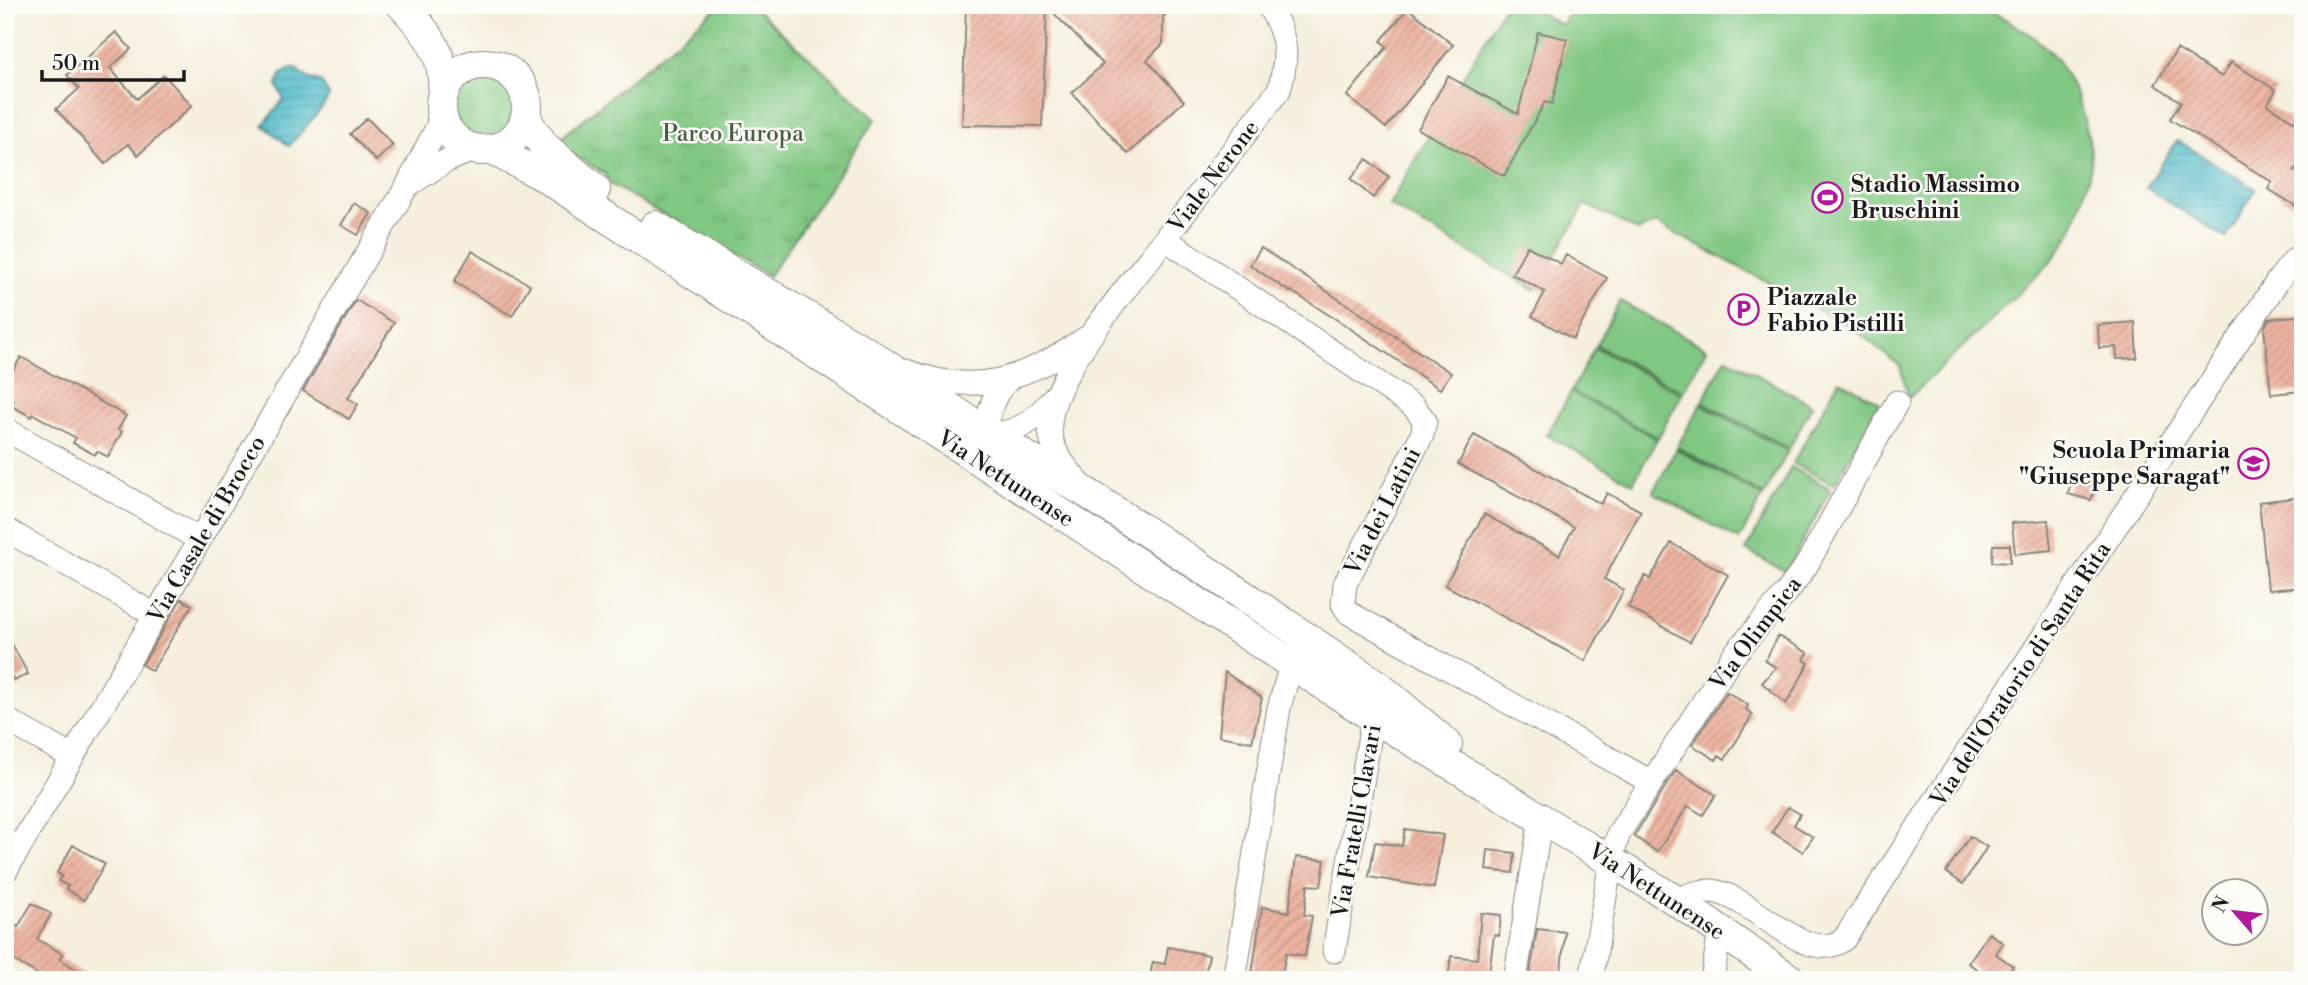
<svg xmlns="http://www.w3.org/2000/svg" width="2308" height="985" font-family="'Libre Bodoni',serif">
<style>
.grass{fill:url(#grass-tufts);stroke:#4e724f;stroke-width:2}
.pitch{fill:#80c782;stroke:#4e724f;stroke-width:2}
.water{fill:url(#water-rules);stroke:#366c72;stroke-width:2}
.building{fill:url(#building-hatch)}
.lines{fill:none;stroke-linecap:round;stroke-linejoin:round}
.minor-casing{stroke:#89867d;stroke-width:25}
.major-casing{stroke:#89867d;stroke-width:32}
.minor{stroke:#fff;stroke-width:23}
.major{stroke:#fff;stroke-width:30}
.labels{text-anchor:middle;stroke-width:5;stroke-linejoin:round;paint-order:stroke}
.park-label{font-size:23px;fill:#446045;stroke:#fdfcf7}
.street-label{font-size:23px;fill:#1c1c1c;stroke:#fdfcf7}
.poi-label{font-size:23px;font-weight:bold;fill:#1c1c1c;stroke:#fdfcf7;text-anchor:start}
</style>
<defs>
<pattern id="grass-tufts" width="24" height="20" patternUnits="userSpaceOnUse" patternTransform="scale(1.75)"><rect width="24" height="20" fill="#80c782"/><path d="M3 7l-1-3M5 7V3M7 7l1-3M15 17l-1-3M17 17v-4M19 17l1-3" fill="none" stroke="#6eaa70"/></pattern>
<pattern id="water-rules" width="6" height="5" patternUnits="userSpaceOnUse" patternTransform="scale(1.75)"><rect width="6" height="5" fill="#4fbbc9"/><path d="M0 2.5h6" fill="none" stroke="#44a0ac"/></pattern>
<pattern id="building-hatch" width="6" height="6" patternUnits="userSpaceOnUse" patternTransform="scale(1.75)"><rect width="6" height="6" fill="#ecb4a1"/><path d="M-1 1l2-2M0 6l6-6M5 7l2-2" fill="none" stroke="#ca9a8a"/></pattern>
</defs>
<rect width="100%" height="100%" fill="#fdfcf7"/>
<filter id="ink" filterUnits="userSpaceOnUse"><feTurbulence type="fractalNoise" baseFrequency=".0143" numOctaves="2"/><feDisplacementMap in="SourceGraphic" scale="14" xChannelSelector="R" yChannelSelector="G"/><feConvolveMatrix kernelMatrix="1 2 1 2 8 2 1 2 1" color-interpolation-filters="sRGB"/></filter>
<filter id="wash" filterUnits="userSpaceOnUse"><feTurbulence type="fractalNoise" baseFrequency=".00686" numOctaves="4" result="noise"/><feDisplacementMap in="SourceGraphic" scale="28" xChannelSelector="R" yChannelSelector="G"/><feGaussianBlur stdDeviation="1.57" result="paint"/><feColorMatrix in="noise" values="0 0 0 0 0 0 0 0 0 0 0 0 0 0 0 0 0 1.4 0 .05"/><feComposite in="paint" operator="in"/></filter>
<g filter="url(#wash)">
<rect width="100%" height="100%" fill="#f6efde"/>
<path class="grass" d="M720 5H757L755 8 876 119 769 276 610 184 605 174 555 143Z
M451 107a33 33 0 1 1 66 0a33 33 0 1 1-66 0Z"/>
<path class="pitch" d="M1505 5H1526L1562 25 1574 5H1979C2006 20 2038 35 2057 60 2074 84 2091 130 2091 160 2091 176 2074 228 2066 241 2061 249 2055 256 2050 263L1909 398 1900 366 1852 327 1656 223 1638 231 1585 204 1535 290 1389 205Z
M1620 301 1707 349 1683 392 1596 345Z
M1595 347 1682 394 1658 438 1571 391Z
M1726 358 1812 405 1789 449 1702 402Z
M1839 380 1879 402 1834 485 1793 463Z
M1571 392 1657 439 1633 483 1547 435Z
M1701 404 1788 451 1764 495 1677 447Z
M1676 449 1763 496 1739 540 1653 492Z
M1791 467 1831 489 1786 572 1746 550Z"/>
<path class="water" d="M289 69H296L308 78 322 83 329 95C327 106 298 135 289 146L263 125 284 99 277 85 281 75Z
M2177 140 2256 189 2226 238 2146 188Z"/>
<g id="blocks">
<path class="building" d="M966 5H1176L1163 17V44L1147 60 1184 101 1128 154 1072 93 1103 64 1047 6 1042 126 962 125Z
M1408 8 1453 45 1386 128 1347 96 1387 47 1381 41Z
M116 32 131 49 110 68 137 99 164 75 192 106 138 155 128 144 105 164 56 109 79 89 67 75Z
M1538 32 1567 39 1552 104 1545 102 1504 176 1418 129 1448 76 1518 114Z
M2177 49 2222 77 2231 62 2276 90 2267 105 2303 127V158L2294 171 2303 176V195L2296 206 2268 189 2272 182 2170 119 2181 102 2155 85Z
M367 118 393 145 376 161 350 134Z
M1367 159 1389 177 1373 198 1351 179Z
M354 203 371 213 358 235 341 225Z
M1527 246 1561 264 1566 255 1607 278 1573 339 1532 316 1545 292 1512 274Z
M1261 248 1451 373 1440 389 1342 323 1291 291 1290 292 1250 265Z
M472 251 530 285 512 316 454 282Z
M356 300 394 323 348 398 358 404 349 419 303 391Z
M2303 315V391L2271 394 2264 328 2269 319Z
M2135 322 2137 358 2117 359 2116 347 2099 348 2098 325Z
M21 357 126 416 118 430 122 432 108 457 97 451 95 455 73 443 76 438 33 414 32 417 11 406 14 401 5 396V377L10 369 13 370Z
M1474 435 1601 504 1607 493 1641 511 1604 579 1624 590 1585 661 1445 585 1484 514 1559 555 1574 527 1458 464Z
M2072 479 2095 485 2091 500 2068 494Z
M2303 497V587L2268 590 2259 502Z
M2048 520 2051 550 2015 554 2012 523Z
M1671 543 1728 575 1690 642 1628 607 1645 576 1650 579Z
M1993 545H2010V563L1992 562Z
M181 599 192 605 152 671 142 665Z
M5 631 28 674 14 681 12 677 5 681Z
M1778 636 1808 653 1804 660 1809 663 1786 704 1762 683 1776 667 1765 661Z
M1225 672 1262 698 1252 742 1219 736Z
M1727 692 1748 705 1746 710 1753 714 1725 759 1719 755 1716 760 1692 745Z
M1676 770 1716 795 1703 815 1688 806 1657 852 1634 836Z
M1788 807 1800 814 1794 825 1813 837 1803 852 1772 832Z
M1405 829 1443 835 1434 888 1369 877 1375 842 1402 846Z
M1970 836 1987 847 1963 884 1946 872Z
M73 845 105 864 84 900 66 889 68 886 58 881 62 876 57 873Z
M1488 850 1515 853 1513 873 1486 870Z
M1296 857 1325 860 1321 886 1308 885 1304 915 1312 916 1305 956 1286 953 1281 980H1251L1262 907 1289 912Z
M32 903 51 914 37 939 63 954 59 959 94 980H47L5 955V934L11 924 18 927Z
M1481 913 1501 915 1499 936 1494 935 1488 980H1448L1451 956 1477 959Z
M1537 929 1565 932 1560 980H1529Z
M1989 933 2003 943 1996 954 2013 966 2004 980H1993L1968 963Z
M1168 947 1209 955 1204 980H1149L1153 962 1165 964Z"/>
</g>
</g>
<g filter="url(#ink)">
<use href="#blocks" fill-opacity="0" stroke="#89867d" stroke-width="2"/>
<g class="lines">
<defs>
<path id="minor" d="M410 184 444 162 475 149
M1165 239 1414 407 1425 421 1422 435 1345 584 1343 604 1349 613 1651 782
M906 371C975 398 1028 378 1086 338
M5 429 199 539
M983 435C1017 434 1033 423 1054 397
M990 445C985 420 990 395 1010 379
M1081 485C1066 468 1048 448 1050 424 1053 371 1132 282 1165 239 1203 190 1241 140 1279 90 1289 55 1287 36 1268 5
M5 529 155 615
M5 719 72 757
M5 872 407 186 442 118
M1675 900C1687 896 1699 890 1712 891 1751 895 1808 969 1844 939L2279 279 2295 259 2303 255
M1334 951 1373 717 1380 704
M1234 980 1279 708 1287 679 1298 650
M1515 980 1541 817
M1591 980 1612 855 1619 833 1733 656 1787 592 1806 566 1897 402
M1712 980 1720 931"/>
<path id="major" d="M402 5C426 31 446 54 443 91
M441 107a43 43 0 1 1 86 0a43 43 0 1 1-86 0Z
M526 120 545 147 595 189
M493 150 545 177 1373 717 1675 900 1791 980
M655 226 871 355 989 434 1090 495 1210 573 1377 685 1447 744"/>
</defs>
<use href="#minor" class="minor-casing"/>
<use href="#major" class="major-casing"/>
<use href="#minor" class="minor"/>
<use href="#major" class="major"/>
</g>
</g>
<defs>
<symbol id="stadium-ring" viewBox="-11 -11 22 22"><circle r="9.5" fill="#fdfcf7" stroke="#b5179e" stroke-width="1.5"/><path d="M0-5a6.5 5 0 1 0 0 10a6.5 5 0 1 0 0-10ZM-3.5-1.8h7v3.6h-7Z" fill="#b5179e"/></symbol>
<symbol id="parking-ring" viewBox="-11 -11 22 22"><circle r="9.5" fill="#fdfcf7" stroke="#b5179e" stroke-width="1.5"/><path d="M-3.5-5.5H1a3.5 3.5 0 0 1 0 7H-1V5.5H-3.5ZM-1-3.4V-.6H.8a1.4 1.4 0 0 0 0-2.8Z" fill="#b5179e"/></symbol>
<symbol id="school-ring" viewBox="-11 -11 22 22"><circle r="9.5" fill="#fdfcf7" stroke="#b5179e" stroke-width="1.5"/><path d="M0-5L7-2L0 1L-7-2ZM-4 1L0 2.5L4 1V4Q0 6-4 4Z" fill="#b5179e"/></symbol>
</defs>
<g fill-rule="evenodd">
<use href="#stadium-ring" x="1810" y="180" width="35" height="35"/>
<use href="#parking-ring" x="1726" y="292" width="35" height="35"/>
<use href="#school-ring" x="2236" y="446" width="35" height="35"/>
</g>
<g class="labels">
<g class="park-label">
<text x="733" y="141">Parco Europa</text>
</g>
<g class="street-label">
<text transform="translate(1213 176) rotate(-53)" y="8">Viale Nerone</text>
<text transform="translate(1006 478) rotate(33)" y="8">Via Nettunense</text>
<text transform="translate(1382 511) rotate(-63)" y="8">Via dei Latini</text>
<text transform="translate(206 529) rotate(-60)" y="8">Via Casale di Brocco</text>
<text transform="translate(1755 633) rotate(-53)" y="8">Via Olimpica</text>
<text transform="translate(2020 674) rotate(-57)" y="8">Via dell'Oratorio di Santa Rita</text>
<text transform="translate(1356 821) rotate(-80)" y="8">Via Fratelli Clavari</text>
<text transform="translate(1657 891) rotate(33)" y="8">Via Nettunense</text>
</g>
<g class="poi-label">
<text x="1851" y="192">Stadio Massimo<tspan x="1851" dy="26">Bruschini</tspan></text>
<text x="1767" y="305">Piazzale<tspan x="1767" dy="26">Fabio Pistilli</tspan></text>
<text x="2230" y="458" text-anchor="end">Scuola Primaria<tspan x="2230" dy="26">"Giuseppe Saragat"</tspan></text>
</g>
</g>
<rect width="2308" height="985" fill="none" stroke="#fdfcf7" stroke-width="28"/>
<g transform="translate(2235 912) rotate(298)"><circle r="33" fill="#fdfcf7" stroke="#a3a29f" stroke-width="2"/>
<path d="M0-5L12 26L0 18L-12 26Z" fill="#b5179e"/>
<text y="-10" font-size="19" font-weight="bold" text-anchor="middle" fill="#1c1c1c">N</text>
</g>
<path d="M42 70v10h142v-10" fill="none" stroke="#1c1c1c" stroke-width="3.5"/>
<text x="52" y="70" font-size="21" fill="#1c1c1c" stroke="#fdfcf7" stroke-width="5" paint-order="stroke">50 m</text>
</svg>
